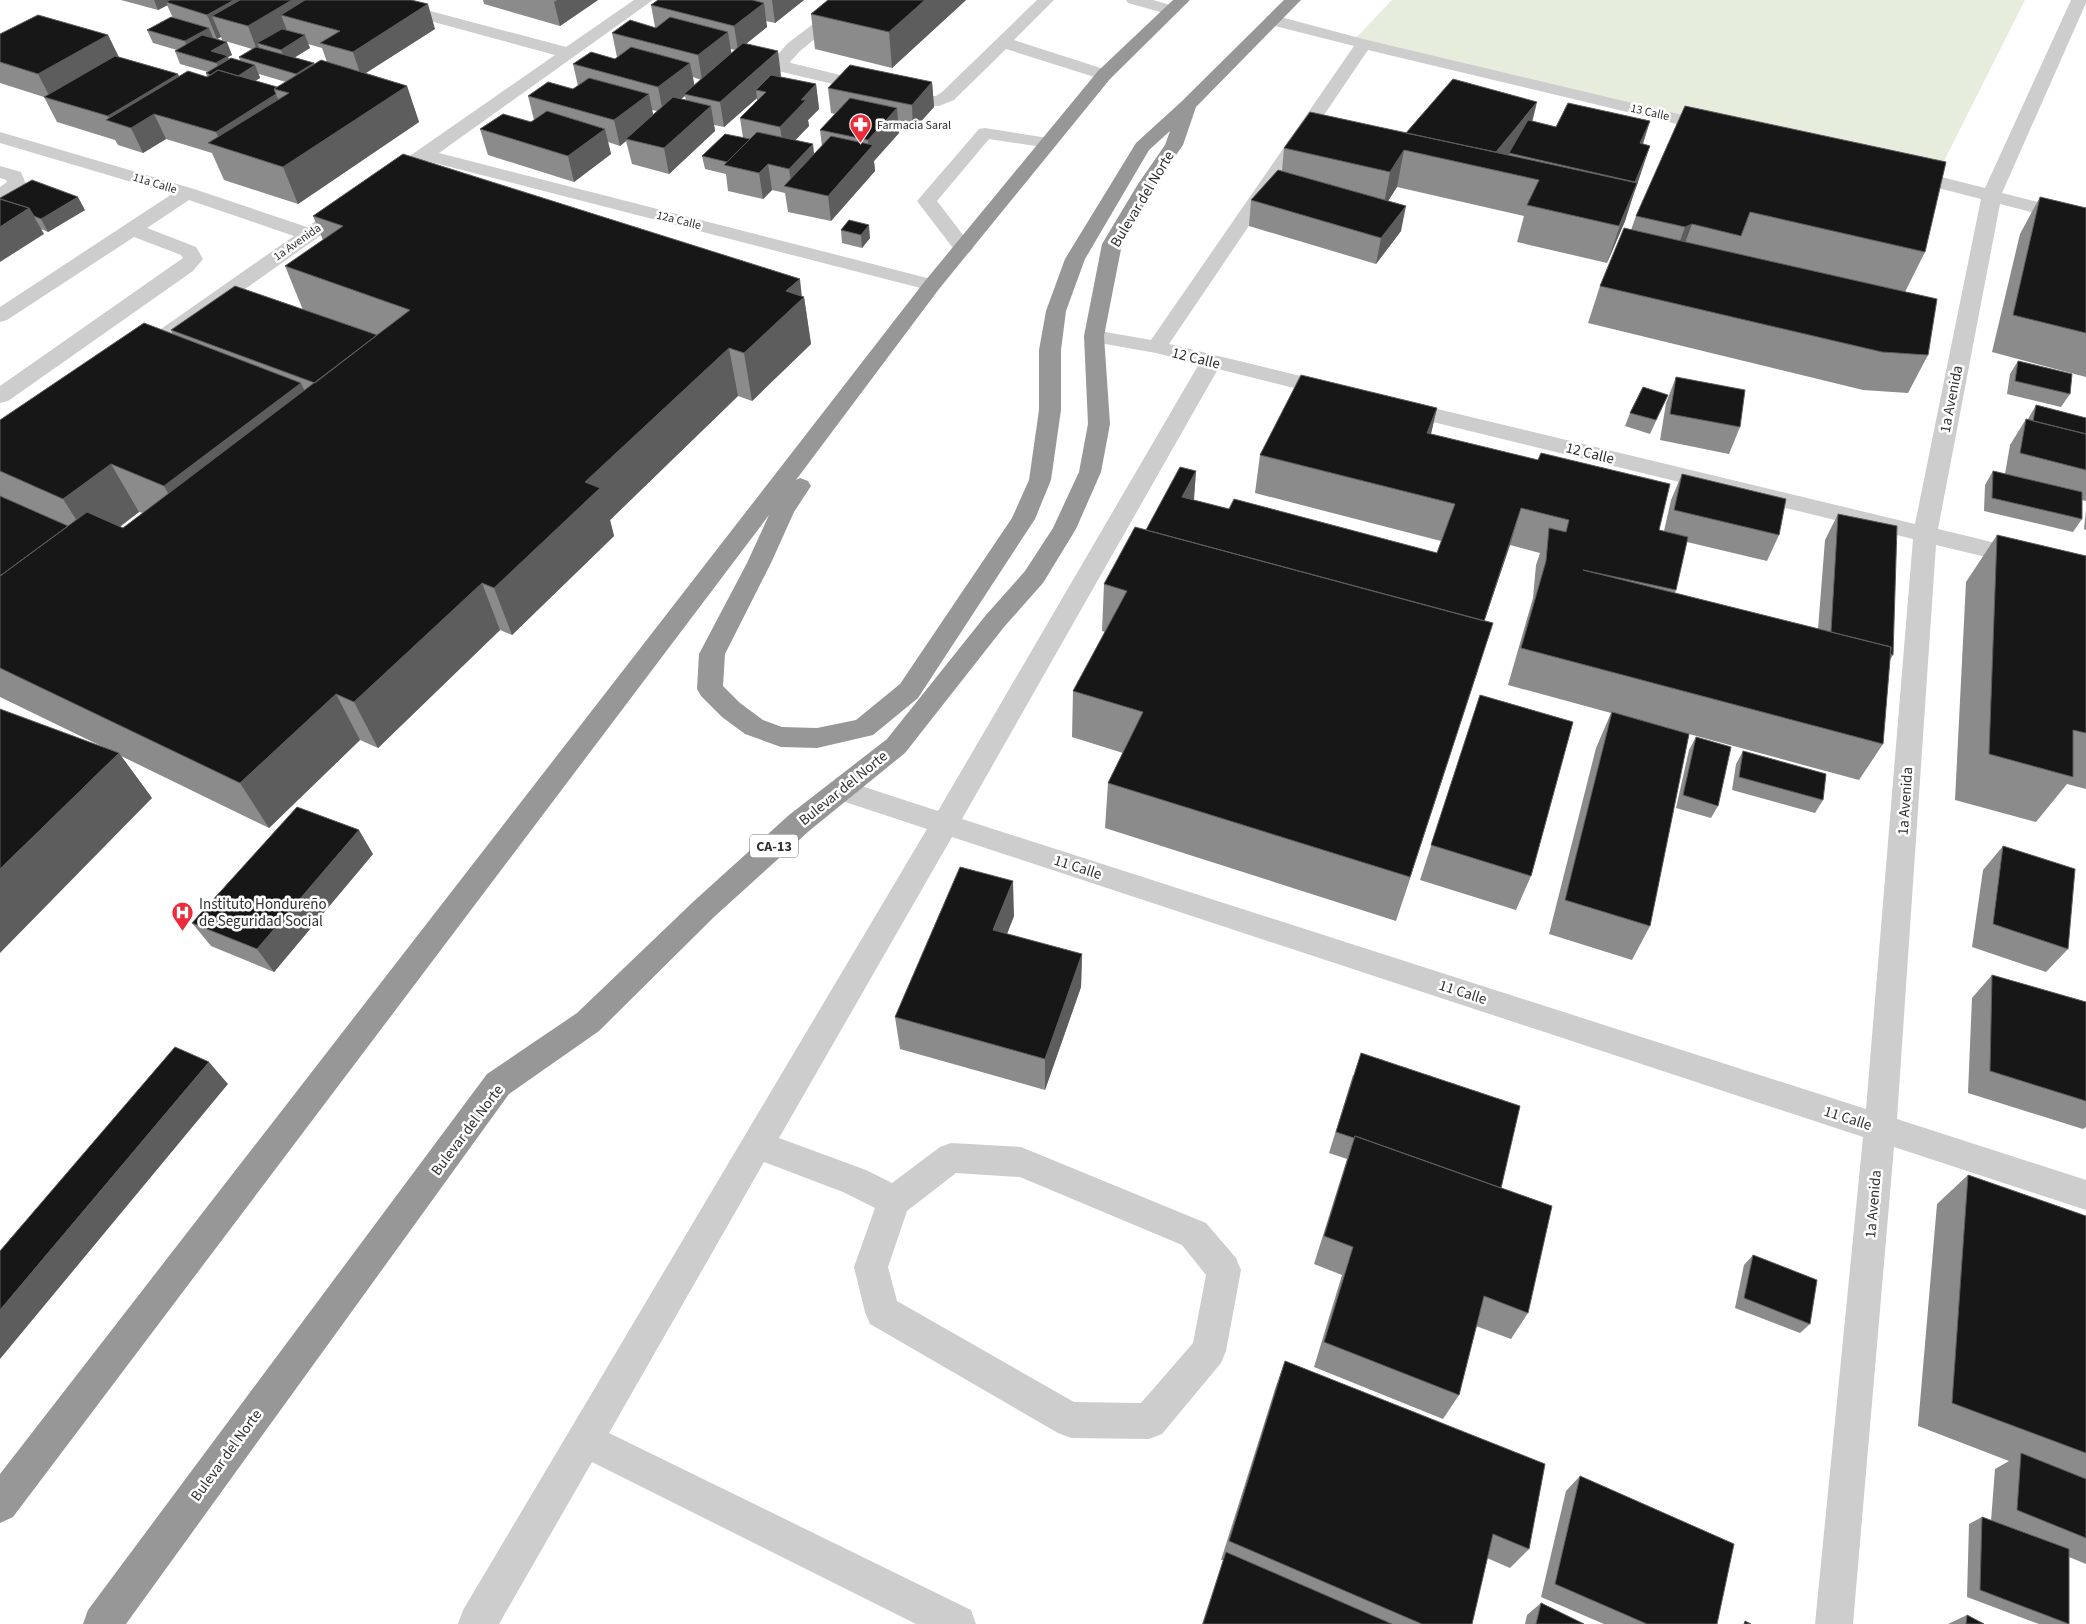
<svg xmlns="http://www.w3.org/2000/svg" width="2086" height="1624" font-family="'Source Sans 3',sans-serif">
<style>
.green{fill:#e6eddd}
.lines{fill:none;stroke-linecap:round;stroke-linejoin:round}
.minor{fill:#cdcdcd;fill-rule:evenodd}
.highway{fill:#979797;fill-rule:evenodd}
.wall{fill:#8b8b8b;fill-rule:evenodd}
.shaded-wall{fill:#5d5d5d}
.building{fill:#171717;stroke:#5d5d5d}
.labels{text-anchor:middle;stroke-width:5;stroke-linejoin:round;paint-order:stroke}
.far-street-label{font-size:12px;fill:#303030;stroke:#fff}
.far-poi-label{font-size:12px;fill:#303030;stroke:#fff;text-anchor:start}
.shield{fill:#fff;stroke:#6e6e6e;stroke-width:1}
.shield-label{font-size:14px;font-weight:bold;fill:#303030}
.street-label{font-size:15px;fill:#303030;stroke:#fff}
.poi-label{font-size:15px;fill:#303030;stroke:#fff;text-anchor:start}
</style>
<rect width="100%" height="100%" fill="#fff"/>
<path class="green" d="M1392 0H2025L1931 187 1350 44Z"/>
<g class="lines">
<path class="minor" d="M362 0H389L566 47 634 0H653L439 153 939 281 942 285 939 289 932 291 427 161C414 170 398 188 381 184L379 180 381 176 555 55 364 3Z
M845 0H863L800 51 790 62 791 63 926 96H936L942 92 1037 0H1054L1014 40 1110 71 1113 75 1110 79 1104 80 1006 49 954 100 939 106H926L778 71 772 61 788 43Z
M1126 0H1153L1177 7 1179 10 1177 13 1171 15 1128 3Z
M2071 0H2086V3L2002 193 2086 214V226L2000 204 1938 529 2086 565V581L1936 545 1897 1119 2086 1180V1210L1894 1147 1853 1624H1815L1863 1137 952 837 779 1138 866 1170 892 1183 940 1147 951 1143 1021 1147 1206 1223 1236 1258 1241 1270 1226 1351 1221 1363 1162 1434 1149 1439 1071 1438 1058 1433 870 1324 865 1312 854 1267 875 1208 843 1192 764 1162 609 1433 971 1610 976 1624H916L592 1462 499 1624H458L463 1610 927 829 830 797 826 790 830 783 840 779 938 811 1199 364 1156 353 1094 342 1087 340 1084 336 1087 332 1094 330 1151 340 1354 46 1267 24 1265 20 1267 16 1273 15 1367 40 1716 123 1722 124 1725 128 1722 132 1716 133 1368 50 1169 344 1342 386 1345 391 1342 396 1334 398 1218 369 962 819 1866 1109 1913 539 1400 414 1392 412 1389 407 1392 402 1400 400 1915 524 1981 199 1899 178 1897 174 1899 170 1906 168 1985 188ZM956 1173 1020 1177 1182 1245 1206 1275 1193 1343 1141 1403 1074 1402 897 1301 888 1267 907 1211Z
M985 128 1048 138 1054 139 1057 143 1054 147 1048 148 989 139 937 201 973 248 970 252 963 254 956 252 917 201 979 129Z
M0 132 194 189 307 227 341 203 348 201 355 203 358 207 355 211 145 360 138 361 131 360 127 355 131 350 294 236 189 200 147 228 196 247 203 259 193 271 8 401 0 403V386L183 258 181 255 134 237 7 320 0 322V307L172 194 0 143Z
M0 166 21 172 26 184C21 192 9 198 0 201V187L7 182 6 180 0 178Z"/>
<path class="highway" d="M1173 0H1190L1110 79 939 289 796 480 800 478 808 481 811 486 794 512 771 563 725 654 723 686 740 703 763 720 782 727 817 728 856 720 900 684 1012 518 1029 480 1039 410V350L1046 311 1065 259 1136 143 1181 102 1284 0H1301L1196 107 1183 145 1156 184 1122 244 1104 336 1110 424 1101 472 1076 529 1043 583 1004 627 905 753 809 831 714 917 599 1031 509 1094 126 1624H83L88 1610 487 1074 577 1013 694 901 789 815 887 739 986 615 1025 571 1053 528 1079 472 1088 424 1084 336 1102 244 1138 184 1165 145 1170 131 1149 150 1085 259 1066 311 1061 350V410L1051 480 1035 519 918 698 873 735 817 748 781 747 745 734 722 717 701 696 697 689 699 654 747 563 769 515 13 1517 0 1523V1474L925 281 1098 71Z"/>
</g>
<path class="wall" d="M121 0H411L435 29 366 73 407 86 419 122 298 204 224 180 212 153 166 139 143 153 118 145 115 140 57 122 44 97 0 83V34L108 35 119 57 179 76 207 77 206 73 208 72 180 64 175 51 177 50 153 43 147 30 173 18 167 5 158 10ZM221 37 222 40 252 49 239 57 240 61 229 59 228 57 232 55 213 38 217 39ZM308 44 322 48 327 62 314 64 294 57 310 48ZM259 74 286 82 277 87 255 81 260 78Z
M483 0H598L560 26 484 4Z
M658 0H804L775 23 766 21 767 27 746 44 781 76 780 77 816 84 819 109 808 120 809 126 795 140 814 154 822 146 820 130 835 114 831 113 828 88 932 82 934 107 913 130 898 127 899 133 874 161 875 171 831 221 788 212 785 193 772 190 763 199 728 191 726 174 705 169 702 156 743 138 740 118 757 101V98L724 127 714 125 715 131 669 174 632 164 626 141 620 146 608 142 611 154 574 182 488 155 480 129 531 122 534 120 528 96 573 89 578 86 573 64 615 59 617 57 612 33 655 27 651 5ZM730 49 736 50 731 54ZM693 77 701 80 694 85ZM685 96 686 100 681 99ZM652 110 657 111 653 114Z
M966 0 892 68 815 49 811 14Z
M1685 106 1925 252 1905 292 1928 355 1908 393 1863 390 1588 323 1600 286 1631 230 1636 216Z
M1532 121 1556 127 1650 121 1643 144 1638 182 1633 196 1625 221 1607 263 1517 242 1524 216 1397 187 1388 201 1401 231 1376 264 1249 226 1251 200 1282 171 1284 148 1406 133Z
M2040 197 2086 208V377L1992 352 2020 234Z
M0 198 85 210 48 232 41 229 44 234Z
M313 216 802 296 804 297 811 344 752 401 738 396 610 520 614 536 512 635 500 630 378 748 360 740 269 828 121 756 152 798 103 747 0 697V420L173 334 171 330 303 310 285 266 323 240ZM139 512 143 513 123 528 120 527Z
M849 220 870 238 862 248 842 243 841 230Z
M2018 361 2070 394 2061 407 2007 394 2010 374Z
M1676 377 1740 427 1729 454 1660 440 1666 403Z
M2036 405 2086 418V501L2082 500V519L2073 532 1984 511 1985 485 1993 471 2005 474 2010 445 2026 419H2028Z
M1437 408 1431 434 1659 530 1664 531 1671 500 1682 474 1779 535 1767 561 1687 542 1675 593 1818 629 1825 540 1838 514 1893 655 1890 660 1883 744 1859 780 1689 734 1650 926 1632 960 1549 934 1596 748 1611 713 1508 685 1533 598 1536 565 1540 553 1510 545 1484 621 1478 670 1396 921 1105 828 1108 783 1123 753 1072 737 1073 691 1105 632 1102 631 1104 584 1146 530 1196 471 1194 500 1229 509 1437 553 1441 541 1255 493 1260 455Z
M1662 408 1650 434 1625 426 1630 413Z
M2086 510V530L2084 529Z
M1997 535 2086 556V789L2067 784 2036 822 1955 800 1966 582Z
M1480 695 1531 876 1516 910 1420 880Z
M1696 737 1718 806 1711 818 1676 808 1689 750Z
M1743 751 1823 800 1815 813 1732 790 1736 764Z
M2003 846 2068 949 2046 972 1972 947 1983 870Z
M373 854 274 972 211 946 192 923Z
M1014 916 1007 934 1082 954 1081 987 1045 1090 900 1049 895 1017Z
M1992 975 2086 1101V1127L2083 1129 1968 1093 1972 998Z
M1353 1075 1501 1188 1528 1313 1511 1339 1476 1326 1459 1395 1443 1419 1314 1367 1342 1275 1314 1264 1347 1159 1329 1153Z
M1968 1175 2086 1216V1564L2069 1557V1624H2039L1967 1597 1969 1524 1982 1517 1991 1521 1995 1469 2009 1461 1918 1426 1937 1204Z
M1753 1255 1810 1324 1800 1333 1735 1308 1744 1265Z
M1285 1361 1529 1549 1510 1568 1487 1558 1472 1624H1202L1223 1560H1221L1276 1386Z
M1580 1476 1717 1624H1604L1541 1597 1566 1491Z
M1541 1603 1584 1624H1525L1527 1615Z
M1967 1615 1984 1624H1948Z"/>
<path class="shaded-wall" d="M154 0H177L166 2 168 5 158 10Z
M234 0H280L212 16 221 37 217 39 207 15Z
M292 0H335L281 15 288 33 257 43 260 49 257 50 248 26Z
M557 0H598L560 26 554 2Z
M772 0H804L775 23Z
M925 0H966L892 68 889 32Z
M764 3 767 27 738 50 734 26Z
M428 4 435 29 361 76 353 52Z
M209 28 214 40 191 54 185 41Z
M728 32 732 57 702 80 698 55Z
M108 35 120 60 51 99 38 74Z
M305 35 310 48 286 63 281 50Z
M227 42 232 55 228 57 233 69 222 76 211 51Z
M778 51 781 76 764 92 756 90 757 98 724 127 720 102Z
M314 63 318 75 301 86 296 74Z
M690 63 695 88 684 94 685 96 663 112 658 87Z
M255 65 260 78 235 93 230 80Z
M178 74 189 98 154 114 166 139 143 153 131 128 110 121 108 116Z
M932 82 934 107 913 130 912 105Z
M816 84 819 109 808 120 809 126 784 152 780 127 801 100Z
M407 86 419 122 298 204 283 167Z
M276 94 286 119 223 148 216 132Z
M649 94 654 119 626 139V141L620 146 614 120Z
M1537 102 1531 127 1496 170 1488 162Z
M711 106 715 131 669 174 664 148Z
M897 108 899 133 874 161 875 171 831 221 828 196 869 150 868 140Z
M1650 121 1638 158 1640 143Z
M605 129 611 154 574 182 568 156Z
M813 144 816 170 792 188 789 169Z
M1650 146 1638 182 1633 196 1625 221 1607 263 1635 182Z
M1404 150 1397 187 1383 209 1390 172Z
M768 164 772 190 763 199 759 173Z
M78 197 85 210 48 232 41 219Z
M1406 206 1401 231 1376 264 1381 238Z
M29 208 44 234 0 262V227Z
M1692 224 1675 271 1668 275 1685 227Z
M869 225 870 238 862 248 861 235Z
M800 279 802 298 804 297 811 344 752 401 744 353 786 291Z
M729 348 738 396 610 520 614 536 512 635 494 588 585 482Z
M301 383 323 431 191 534 164 486Z
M1437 408 1428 446 1427 433Z
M111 464 139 512 93 546 63 499Z
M1196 471 1193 509 1182 497Z
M1521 508 1510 545 1470 663 1482 626Z
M482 583 500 630 378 748 354 702Z
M1478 670 1396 921 1410 877Z
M336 694 360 740 269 828 240 783Z
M119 753 152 798 0 953V869Z
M359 830 373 854 274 972 257 949Z
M1013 881 1014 916 995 964 993 930Z
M1082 954 1081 987 1045 1090V1059Z
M209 1062 228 1084 0 1359V1310Z"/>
<path class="building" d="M170 0H234L207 15 166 2Z
M240 0H292L248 26 212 16Z
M305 0H411L428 4 353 52 320 43 340 31 281 15Z
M658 0H752L764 3 734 26 651 5Z
M828 0H925L889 32 811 14Z
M38 15 108 35 38 74 0 62V34Z
M171 17 209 28 185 41 147 30Z
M670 17 728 32 698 55 612 33 630 20 656 28Z
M282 29 305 35 281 50 257 43Z
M202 35 227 42 211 51 228 56 216 63 175 51Z
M743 43 778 51 720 102 684 94Z
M256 47 314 63 296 74 239 57Z
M631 47 690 63 658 87 573 64 591 52 615 59Z
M115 56 178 74 108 116 44 97Z
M231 58 255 65 238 76 218 70 211 75 206 73Z
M321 60 407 86 283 167 208 143 289 93 274 89Z
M850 65 932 82 912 105 828 88Z
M218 70 277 87 274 89 276 94 216 132 154 114 131 128 106 120 188 71 207 77Z
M771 75 816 84 801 100H806L780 127 740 118 766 92 756 90Z
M589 78 649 94 614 120 528 96 548 82 573 89Z
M1453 79 1537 102 1496 152 1406 133Z
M673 97 711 106 664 148 626 139Z
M850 98 897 108 868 140 820 130Z
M1568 103 1650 121 1640 143 1650 146 1635 182 1509 153 1528 120 1556 127Z
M1685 106 1946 162 1925 252 1750 212 1741 236 1692 224 1685 227 1636 216Z
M547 111 605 129 568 156 480 129 503 114 531 122Z
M1310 112 1637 183 1619 226 1527 205 1539 180 1404 150 1390 172 1284 148Z
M757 132 813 144 789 169 768 164 759 173 724 165Z
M725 134 750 139 727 162 702 156Z
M831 136 873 145 828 196 784 186Z
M403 154 800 279 786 291 804 297 744 353 729 348 585 482 600 488 494 588 482 583 354 702 336 694 240 783 0 668V576L87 512 123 528 410 310 285 266 343 226 313 216Z
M1278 170 1406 206 1381 238 1251 200Z
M32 180 78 197 41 219 34 216 29 208 0 199V198Z
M2040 197 2086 208V333L2013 315Z
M0 199 29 208 0 227Z
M849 220 869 225 861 235 841 230Z
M1624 228 1937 299 1928 355 1882 352 1600 286Z
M235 286 377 335 315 383 171 330Z
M144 323 301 383 164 486 111 464 63 499 0 471V420Z
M2018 361 2072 374 2070 394 2015 381Z
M1301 375 1437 408 1427 433 1538 460 1541 453 1670 484 1659 530 1688 537 1676 590 1583 570 1891 647 1883 744 1521 648 1546 561 1549 528 1566 532 1569 520 1521 508 1484 621 1146 530 1180 467 1196 471 1182 497 1229 509 1234 499 1437 553 1455 504 1260 455Z
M1676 377 1745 390 1740 427 1670 414Z
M1643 387 1668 395 1656 420 1630 413Z
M2036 405 2086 418V434L2033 421Z
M2026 419 2086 434V470L2020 453Z
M1993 471 2082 492V519L1992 498Z
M1682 474 1786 499 1779 535 1674 510Z
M0 496 68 526 0 576Z
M1838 514 1897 526 1893 655 1890 654 1891 647 1831 632Z
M1135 527 1493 623 1410 877 1108 783 1143 712 1073 691 1127 591 1104 584Z
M1997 535 2086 556V733L2073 730V777L1989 754Z
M1480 695 1573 722 1531 876 1431 845Z
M0 709 119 753 0 869Z
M1612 712 1689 734 1650 926 1565 900Z
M1696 737 1731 747 1718 806 1683 795Z
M1743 751 1826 774 1823 800 1739 777Z
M297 807 359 830 257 949 192 923Z
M2003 846 2075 869 2068 949 1993 924Z
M960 867 1013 881 993 930 1082 954 1045 1059 895 1017Z
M1992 975 2086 1002V1101L1990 1071Z
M175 1047 209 1062 0 1310V1251Z
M1361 1053 1520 1106 1501 1188 1355 1136 1354 1138 1336 1132Z
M1355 1136 1552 1206 1528 1313 1484 1296 1459 1395 1324 1342 1353 1247 1324 1236Z
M1968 1175 2086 1216V1453L1952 1403Z
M1753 1255 1817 1280 1810 1324 1744 1298Z
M1285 1361 1545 1464 1529 1549 1493 1534 1472 1624H1422L1229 1541Z
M2021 1453 2086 1479V1538L2017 1510Z
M1580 1476 1734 1544 1717 1624H1647L1555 1584Z
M1982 1517 2069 1549V1624L1980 1590Z
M1226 1552 1392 1624H1203Z
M1541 1603 1584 1624H1536Z
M1967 1615 1984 1624H1966Z
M1745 1621 1751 1624H1744Z"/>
<defs>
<symbol id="pharmacy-pin" viewBox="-11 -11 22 30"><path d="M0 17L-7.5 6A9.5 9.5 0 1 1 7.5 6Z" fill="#ed2c3b" stroke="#fff"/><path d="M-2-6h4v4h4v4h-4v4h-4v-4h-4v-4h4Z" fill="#fff"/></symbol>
<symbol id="hospital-pin" viewBox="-11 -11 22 30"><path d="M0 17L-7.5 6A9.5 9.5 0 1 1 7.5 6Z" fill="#ed2c3b" stroke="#fff"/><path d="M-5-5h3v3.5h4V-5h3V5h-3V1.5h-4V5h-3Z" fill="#fff"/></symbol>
</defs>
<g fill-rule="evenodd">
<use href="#pharmacy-pin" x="848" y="112" width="25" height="34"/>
<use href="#hospital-pin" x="170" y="900" width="25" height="34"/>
</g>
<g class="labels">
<g class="far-street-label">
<text transform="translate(1650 112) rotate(13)" y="4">13 Calle</text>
<text transform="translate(155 183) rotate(17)" y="4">11a Calle</text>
<text transform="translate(679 220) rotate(14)" y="4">12a Calle</text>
<text transform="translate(297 242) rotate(-35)" y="4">1a Avenida</text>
</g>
<g class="far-poi-label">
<text x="877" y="129">Farmacia Saral</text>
</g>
<rect class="shield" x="750" y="834.5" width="48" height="23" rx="4"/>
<g class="shield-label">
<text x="774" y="851">CA-13</text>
</g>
<g class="street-label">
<text transform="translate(1142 199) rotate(-59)" y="5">Bulevar del Norte</text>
<text transform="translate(1196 358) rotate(14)" y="5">12 Calle</text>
<text transform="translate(1951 399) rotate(-79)" y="5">1a Avenida</text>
<text transform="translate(1590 453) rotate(14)" y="5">12 Calle</text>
<text transform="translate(843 788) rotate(-39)" y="5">Bulevar del Norte</text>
<text transform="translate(1905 801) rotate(-86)" y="5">1a Avenida</text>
<text transform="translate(1078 867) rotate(18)" y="5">11 Calle</text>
<text transform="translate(1463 992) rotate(18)" y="5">11 Calle</text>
<text transform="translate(1848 1118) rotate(18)" y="5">11 Calle</text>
<text transform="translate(467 1130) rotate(-53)" y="5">Bulevar del Norte</text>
<text transform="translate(1873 1204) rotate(-85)" y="5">1a Avenida</text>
<text transform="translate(226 1455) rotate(-54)" y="5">Bulevar del Norte</text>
</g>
<g class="poi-label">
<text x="199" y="909">Instituto Hondureño<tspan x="199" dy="17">de Seguridad Social</tspan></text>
</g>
</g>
</svg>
